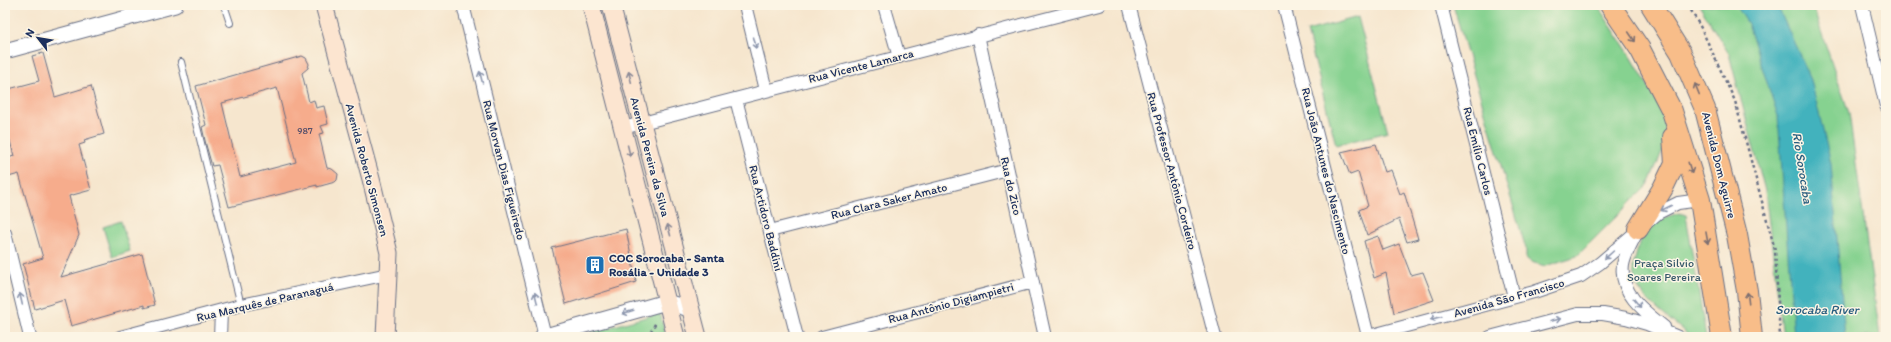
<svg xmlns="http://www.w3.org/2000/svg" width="1891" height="342" font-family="Itim,sans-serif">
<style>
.green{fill:#86d290;stroke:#508077}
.water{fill:#43b2bd;stroke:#2f708e}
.building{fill:#f6ac8c;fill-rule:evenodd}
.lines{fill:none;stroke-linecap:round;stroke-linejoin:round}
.service-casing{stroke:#686f85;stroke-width:8}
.minor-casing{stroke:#686f85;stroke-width:14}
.tertiary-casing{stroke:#686f85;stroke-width:17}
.secondary-casing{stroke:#686f85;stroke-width:19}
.trunk-casing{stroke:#686f85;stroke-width:22}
.path{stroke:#686f85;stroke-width:2.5;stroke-dasharray:3 3;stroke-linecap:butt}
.service{stroke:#fff;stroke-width:6}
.minor{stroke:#fff;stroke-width:12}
.tertiary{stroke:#fff;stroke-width:15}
.secondary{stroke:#fce5d0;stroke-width:17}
.trunk{stroke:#f8bd89;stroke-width:20}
.oneway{stroke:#7e6f71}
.oneway2{stroke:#8d97ae}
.oneway3{stroke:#8c8a97}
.labels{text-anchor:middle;stroke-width:3;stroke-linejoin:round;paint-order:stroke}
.number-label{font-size:10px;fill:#524e6a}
.street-label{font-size:12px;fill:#1b2f5e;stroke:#fcf5e5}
.poi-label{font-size:12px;font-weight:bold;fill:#1b2f5e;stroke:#fcf5e5;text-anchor:start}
.park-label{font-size:12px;fill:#36586a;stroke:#fcf5e5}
.water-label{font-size:13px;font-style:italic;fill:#295d7f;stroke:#fcf5e5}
</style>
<rect width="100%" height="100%" fill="#fcf5e5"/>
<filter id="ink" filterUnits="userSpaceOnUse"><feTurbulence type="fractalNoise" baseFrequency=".025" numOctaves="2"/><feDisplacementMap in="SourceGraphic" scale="8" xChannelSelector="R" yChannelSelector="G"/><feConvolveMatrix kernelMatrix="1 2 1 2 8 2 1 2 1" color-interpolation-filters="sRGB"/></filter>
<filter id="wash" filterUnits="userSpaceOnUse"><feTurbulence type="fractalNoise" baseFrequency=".012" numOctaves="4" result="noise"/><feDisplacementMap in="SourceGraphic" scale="16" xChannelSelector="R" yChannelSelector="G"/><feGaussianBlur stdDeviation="0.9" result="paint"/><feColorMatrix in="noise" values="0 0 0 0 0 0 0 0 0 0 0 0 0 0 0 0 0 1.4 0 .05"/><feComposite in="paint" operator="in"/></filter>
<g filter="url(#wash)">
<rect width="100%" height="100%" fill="#f6e6ce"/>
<path class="green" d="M1453 5H1597L1632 58 1669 122 1664 147 1648 185 1577 256 1545 266 1531 262 1526 258V249Z
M1699 5H1812L1849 113 1880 337H1783L1765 191 1729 54Z
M1358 17 1388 132 1336 145 1307 31Z
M1679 213 1686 215 1706 337H1691L1658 310 1645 297 1635 284 1633 267 1640 240 1649 229 1660 219Z
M121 221 130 251 112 257 103 227Z
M660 313 666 337H575Z"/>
<path class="water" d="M1736 5H1777L1811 80 1831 164 1845 337H1794L1778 116 1748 24Z"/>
<g id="blocks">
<path class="building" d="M43 53 55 97 91 86 104 134 84 140 85 143 79 145 91 190 69 196 79 235 61 277 142 254 155 305 144 308V305L71 326 64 300 35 309 23 264 43 258 19 174 5 178V159L14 156 5 122V90L39 81 32 56Z
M302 56 306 58 309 64 308 68 302 73 309 102 314 100 316 108 324 106 328 124 321 126 324 133 319 134 327 168 332 169 338 174 337 180 335 182 317 187V185L229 207 218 165 212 166 206 145 202 127 206 125 196 86ZM277 88 296 162 240 177 222 103Z
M1376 144 1385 172 1391 170 1400 194 1404 192 1418 239 1407 242 1399 219 1367 235 1359 210 1368 206 1358 172 1350 175 1341 152Z
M626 229 636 282 566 304 552 248Z
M1378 236 1383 250 1399 244 1411 275 1423 272 1434 300 1394 313 1386 273 1374 278 1364 241Z"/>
</g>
</g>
<g filter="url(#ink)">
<use href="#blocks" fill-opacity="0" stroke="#686f85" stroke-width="1"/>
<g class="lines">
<defs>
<path id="service" d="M224 5 230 23
M181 62 241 305"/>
<path id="minor" d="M130 5 133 16
M463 5 545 336
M745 5 766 90
M884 5 899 57
M1129 5 1215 337
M1284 5 1368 336
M1441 5 1514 297
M1862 5 1886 106
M978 35 1045 337
M736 99 797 337
M623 128 1099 5
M770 231 1008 170
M5 233 30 337
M1636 234C1631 244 1625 254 1623 265 1619 293 1645 312 1664 327
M120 337 241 305 388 274
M220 337 221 312
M822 337 1033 282
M1365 337 1534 292 1581 276 1600 263 1658 213 1678 203 1700 200
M1490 337 1578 314H1603L1626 318 1647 324 1678 337"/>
<path id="tertiary" d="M5 51 175 5
M542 337 666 302 690 309"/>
<path id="secondary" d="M324 5 371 179 389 253 385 337
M591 5 676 337
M611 5 698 337"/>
<path id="trunk" d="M1610 5 1640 49 1672 111 1700 200 1722 337
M1651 5 1681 53 1705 109 1737 235 1747 291 1752 337
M1638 229 1663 188 1675 163 1673 137"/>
</defs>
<use href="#service" class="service-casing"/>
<use href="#minor" class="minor-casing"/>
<use href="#tertiary" class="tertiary-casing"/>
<use href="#secondary" class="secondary-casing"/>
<use href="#trunk" class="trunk-casing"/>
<path class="path" d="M1688 5 1701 28 1735 101 1775 250 1780 337
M648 337 656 322"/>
<use href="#service" class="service"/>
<use href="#minor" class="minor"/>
<use href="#tertiary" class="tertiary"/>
<use href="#secondary" class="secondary"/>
<use href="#trunk" class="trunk"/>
</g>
<defs><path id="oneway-shaft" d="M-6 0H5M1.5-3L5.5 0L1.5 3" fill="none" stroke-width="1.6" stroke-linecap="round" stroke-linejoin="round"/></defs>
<g class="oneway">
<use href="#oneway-shaft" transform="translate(1632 37) rotate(56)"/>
<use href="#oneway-shaft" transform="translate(1697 89) rotate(-112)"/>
<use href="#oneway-shaft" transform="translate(1690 168) rotate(72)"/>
<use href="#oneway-shaft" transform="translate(1707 238) rotate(80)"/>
<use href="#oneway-shaft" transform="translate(1748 298) rotate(-97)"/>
</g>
<g class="oneway2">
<use href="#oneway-shaft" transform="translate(755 43) rotate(76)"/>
<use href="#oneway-shaft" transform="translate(481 77) rotate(-104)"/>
<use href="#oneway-shaft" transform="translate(1666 208) rotate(154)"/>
<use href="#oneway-shaft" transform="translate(1609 255) rotate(138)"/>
<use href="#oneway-shaft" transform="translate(536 298) rotate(-104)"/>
<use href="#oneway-shaft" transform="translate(21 299) rotate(-103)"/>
<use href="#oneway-shaft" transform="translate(1637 303) rotate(51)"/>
<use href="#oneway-shaft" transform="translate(628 312) rotate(164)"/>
<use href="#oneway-shaft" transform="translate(1436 318) rotate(165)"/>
<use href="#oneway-shaft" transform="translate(1555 320) rotate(-14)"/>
</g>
<g class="oneway3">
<use href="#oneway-shaft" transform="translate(630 77) rotate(-104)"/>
<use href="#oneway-shaft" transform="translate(629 151) rotate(76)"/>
<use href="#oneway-shaft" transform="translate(669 230) rotate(-105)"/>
</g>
</g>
<defs>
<symbol id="building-square" viewBox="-11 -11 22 22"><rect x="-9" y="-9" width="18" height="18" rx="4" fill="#1f6fb2" stroke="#fcf5e5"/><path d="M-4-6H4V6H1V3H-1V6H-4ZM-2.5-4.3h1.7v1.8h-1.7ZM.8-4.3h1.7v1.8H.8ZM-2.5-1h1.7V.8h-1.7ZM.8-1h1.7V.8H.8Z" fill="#fff"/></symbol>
</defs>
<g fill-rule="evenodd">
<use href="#building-square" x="584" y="254" width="22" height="22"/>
</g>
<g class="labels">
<g class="number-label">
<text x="305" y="134">987</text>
</g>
<g class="street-label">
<text transform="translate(861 66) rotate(-14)" y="4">Rua Vicente Lamarca</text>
<text transform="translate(1478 151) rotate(76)" y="4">Rua Emílio Carlos</text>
<text transform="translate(650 157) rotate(75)" y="4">Avenida Pereira da Silva</text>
<text transform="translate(1719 165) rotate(76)" y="4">Avenida Dom Aguirre</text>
<text transform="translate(367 170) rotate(75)" y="4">Avenida Roberto Simonsen</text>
<text transform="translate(504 170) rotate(76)" y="4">Rua Morvan Dias Figueiredo</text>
<text transform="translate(1172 171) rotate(75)" y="4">Rua Professor Antônio Cordeiro</text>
<text transform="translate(1326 171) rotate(76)" y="4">Rua João Antunes do Nascimento</text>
<text transform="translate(1011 186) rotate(77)" y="4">Rua do Zico</text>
<text transform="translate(889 201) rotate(-14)" y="4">Rua Clara Saker Amato</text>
<text transform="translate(766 218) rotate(76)" y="4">Rua Artidoro Baddini</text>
<text transform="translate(1509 298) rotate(-16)" y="4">Avenida São Francisco</text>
<text transform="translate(265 302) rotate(-13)" y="4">Rua Marquês de Paranaguá</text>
<text transform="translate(951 303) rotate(-15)" y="4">Rua Antônio Digiampietri</text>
</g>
<g class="poi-label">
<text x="609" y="262">COC Sorocaba - Santa<tspan x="609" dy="14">Rosália - Unidade 3</tspan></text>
</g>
<g class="park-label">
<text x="1664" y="267">Praça Silvio<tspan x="1664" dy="14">Soares Pereira</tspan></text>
</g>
<g class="water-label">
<text transform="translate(1803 168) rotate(81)" y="5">Rio Sorocaba</text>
<text x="1817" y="314">Sorocaba River</text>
</g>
</g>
<rect width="1891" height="342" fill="none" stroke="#fcf5e5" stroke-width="20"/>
<g transform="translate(38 38) rotate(301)" stroke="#fcf5e5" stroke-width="3" paint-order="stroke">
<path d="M0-3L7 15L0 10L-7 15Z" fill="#1b2f5e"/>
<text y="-6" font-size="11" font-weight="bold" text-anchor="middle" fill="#1b2f5e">N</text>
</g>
</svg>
